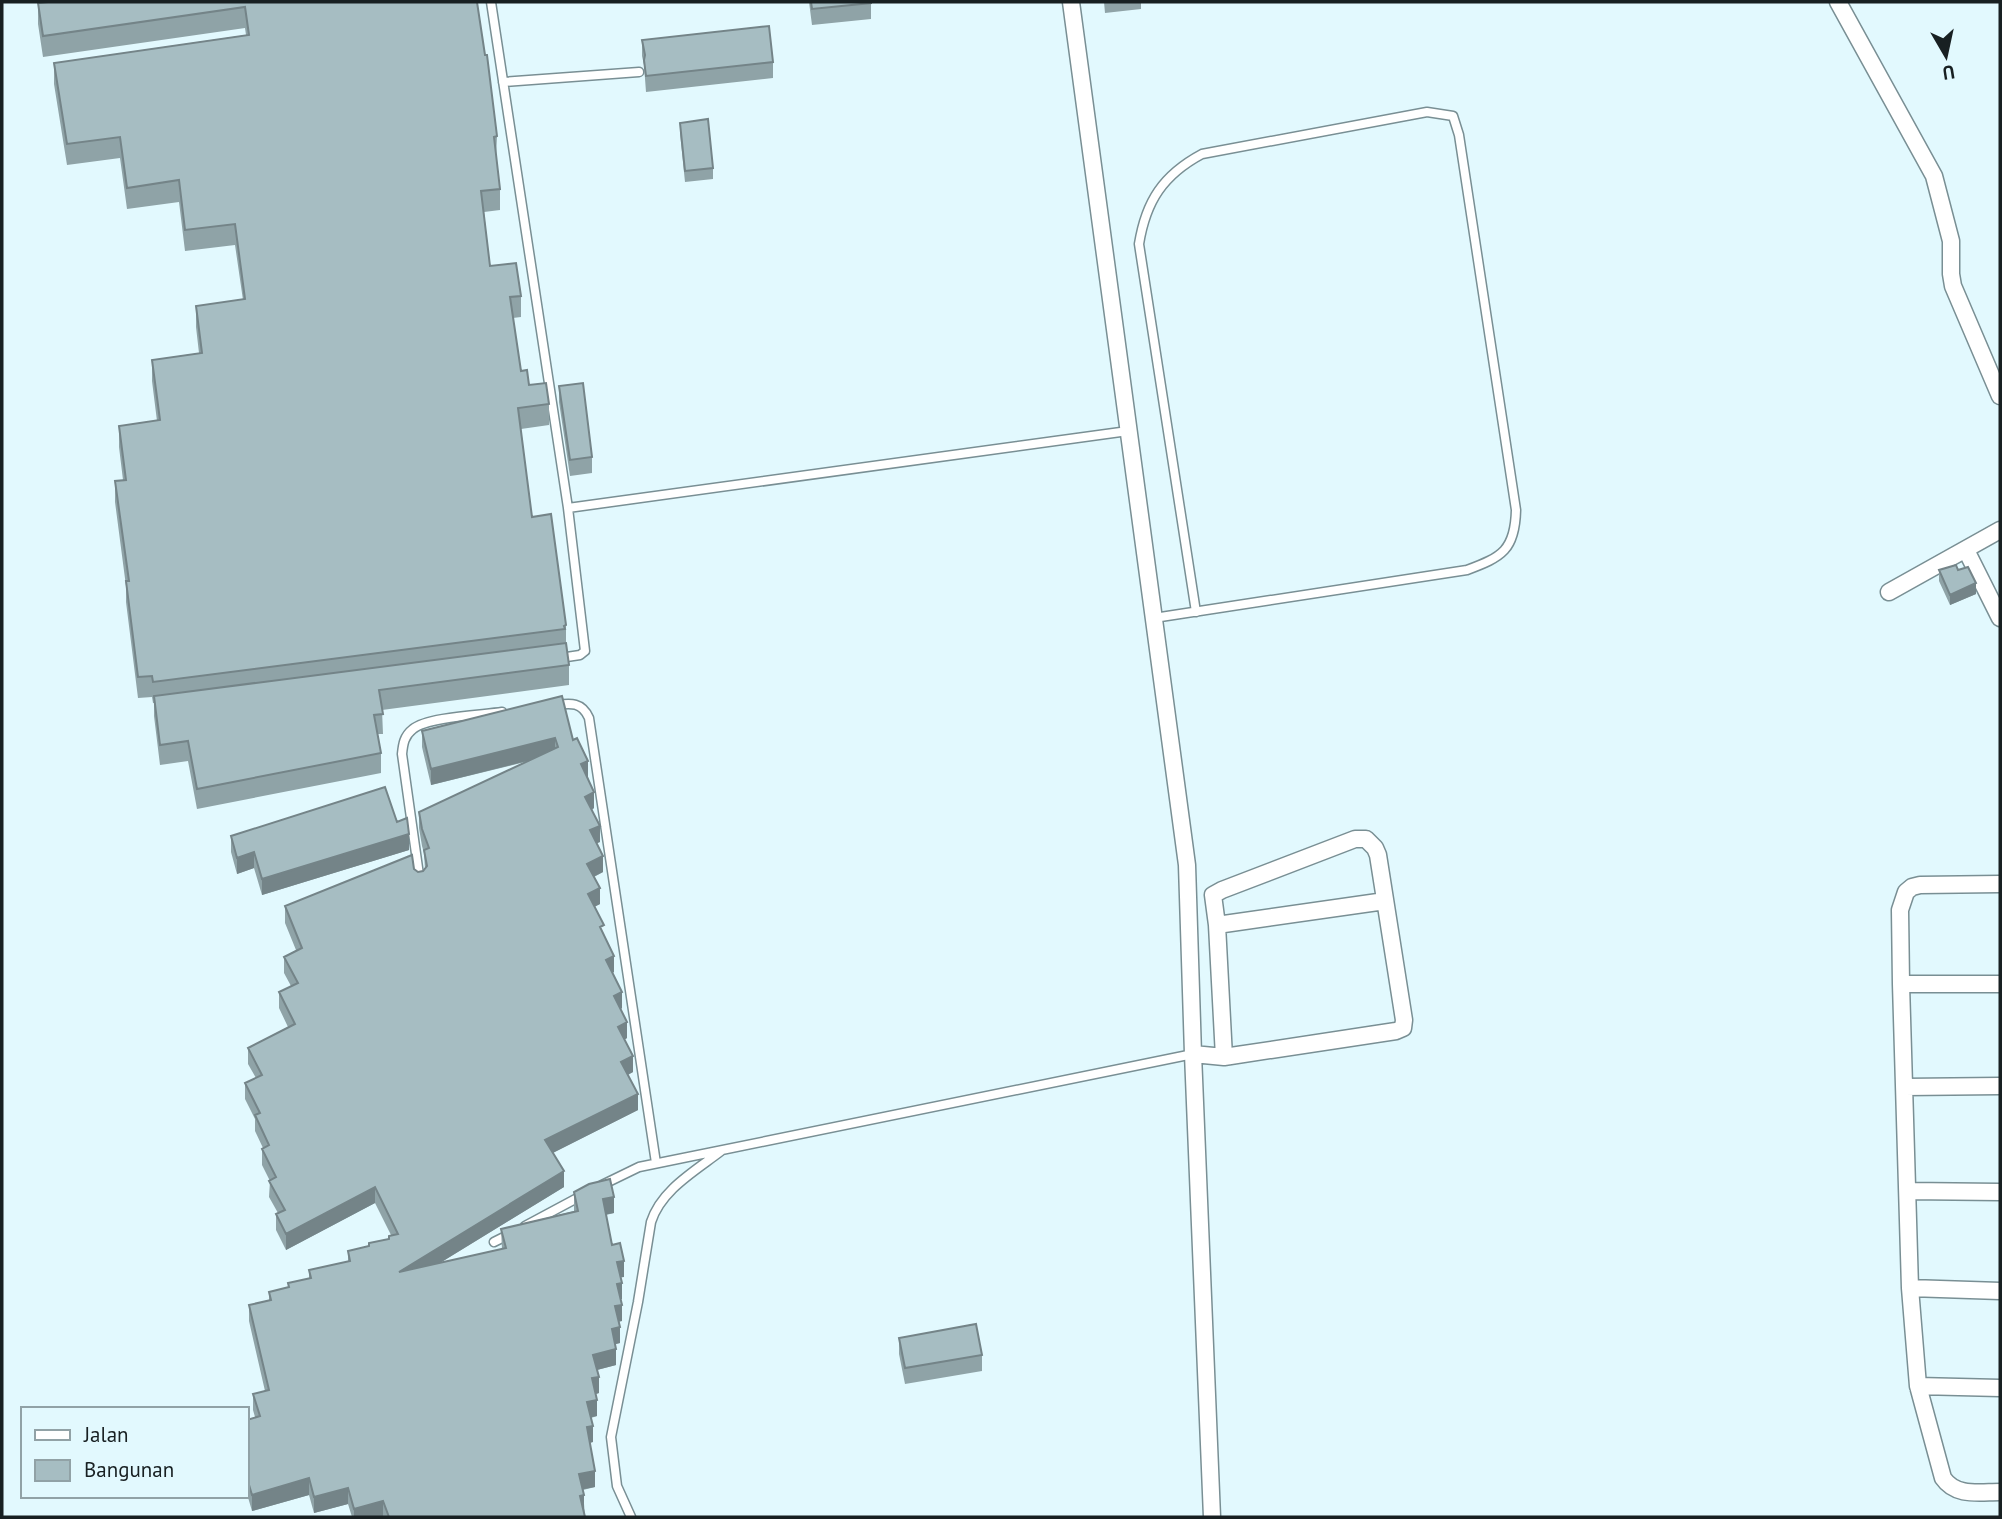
<svg xmlns="http://www.w3.org/2000/svg" width="2002" height="1519" font-family="'PT Sans',sans-serif">
<style>
.lines{fill:none;stroke-linecap:round;stroke-linejoin:round}
.lane-casing{stroke:#798f94;stroke-width:11}
.street-casing{stroke:#798f94;stroke-width:19}
.lane{stroke:#fff;stroke-width:8}
.street{stroke:#fff;stroke-width:16}
.wall{fill:#8fa3a7}
.shaded-wall{fill:#748488}
.building{fill:#a6bdc2;stroke:#748488;stroke-width:2}
</style>
<rect width="100%" height="100%" fill="#e2f9fe"/>
<g class="lines">
<defs>
<path id="lane" d="M491 2 568 508
M503 82 639 72
M1154 618 1467 570C1502 557 1515 550 1516 510L1459 135 1453 116 1427 112 1202 154C1163 175 1146 201 1139 244L1196 612
M560 658 580 655 585 651 568 508 1128 431
M556 705C571 703 582 702 589 718L656 1163
M420 882 402 754C403 744 404 736 413 729 427 717 482 715 502 712
M602 1185 639 1167 1193 1054
M525 1226 581 1196
M494 1242 510 1234
M631 1517 617 1486 611 1437 638 1302 651 1222C661 1190 695 1171 721 1151"/>
<path id="street" d="M1071 2 1187 865 1193 1054 1212 1517
M1838 2 1934 176 1951 241V274L1953 286 2000 396
M1966 550 2000 618
M1889 592 2000 530
M2000 884 1920 885 1912 887 1906 892 1900 910 1901 984 1910 1288 1918 1386 1943 1478C1956 1497 1979 1492 2000 1492
M1217 925 1385 901
M1901 984H2000
M1193 1054 1224 1057 1396 1031 1403 1028 1404 1020 1378 855 1375 848 1366 839H1355L1222 890 1213 895 1217 925 1224 1057
M1905 1087 2000 1086
M1908 1191 2000 1192
M1910 1288 2000 1291
M1918 1386 2000 1388"/>
</defs>
<use href="#lane" class="lane-casing"/>
<use href="#street" class="street-casing"/>
<use href="#lane" class="lane"/>
<use href="#street" class="street"/>
</g>
<path class="wall" d="M471 2 497 136 496 158 500 189V210L484 212 490 266 521 296V317L513 318 521 371 529 385 549 404V425L521 429 532 517 566 625V643L569 665V685L382 710 383 734H377L381 753V773L197 809 188 761 160 765 154 716V703H153L152 697 138 698 126 602V586L115 502V481L123 480 119 447V426L157 421 152 381V360L199 353 196 327V306L243 300 235 245 185 251 179 202 127 209 120 158 67 165 54 84V63L246 35 245 28 43 57 38 24V3Z
M809 2H871V19L812 25Z
M1104 2H1141V9L1105 13Z
M642 40 773 62V78L646 92 644 65 642 56Z
M680 123 713 168V179L685 182 680 133Z
M559 386 592 457V473L570 476 559 402Z
M1939 570H1958L1976 594 1950 605 1939 581Z
M422 731 573 740 588 777 594 808 592 810 600 842 596 843 603 872 594 877 600 904 594 907 614 972 612 973 622 1008 621 1009 627 1038 624 1040 633 1072 628 1075 638 1110 552 1153 564 1187 440 1263 502 1249 501 1229 574 1211V1192L614 1213 606 1215 612 1245 624 1277H621L622 1299H620L622 1321 618 1322 620 1343 615 1344 616 1365 597 1370 599 1393 596 1394 597 1416 591 1418 593 1442 590 1443 595 1487 583 1490 585 1517H352L348 1504 314 1513 309 1495 252 1511 247 1494V1420L255 1417 253 1410V1394L265 1391 249 1321V1305L269 1300V1292L288 1287V1283L309 1278V1270L348 1262V1251L369 1246V1243L389 1239 391 1235 375 1203 286 1250 276 1230V1214L278 1213 269 1197 270 1181 262 1165V1149L263 1148 255 1131V1119L245 1099V1083L256 1078 248 1064V1048L288 1027 279 1008V992L291 986 284 973V957L296 950 285 923V906L414 869 418 872 423 871 425 869 424 853 422 846 419 828V812L529 761 431 785 422 747Z
M397 822 409 850 262 895 254 868 237 874 231 852V836Z
M899 1338 982 1355V1371L905 1384 899 1354Z"/>
<path class="shaded-wall" d="M1976 583V594L1950 605V595Z
M555 738V754L431 785V769Z
M588 761V777L581 780V764Z
M594 792V808L585 813V797Z
M600 826V842L590 846V830Z
M409 834V850L262 895V879Z
M254 852V868L237 874V858Z
M603 856V872L587 880V864Z
M600 888V904L588 910V894Z
M614 956V972L606 976V960Z
M622 992V1008L614 1012V996Z
M627 1022V1038L618 1043V1027Z
M633 1056V1072L621 1078V1062Z
M638 1094V1110L545 1157V1140Z
M564 1171V1187L399 1288V1272Z
M375 1187V1203L286 1250V1234Z
M614 1197V1213L603 1215V1199Z
M624 1261V1277L617 1278V1262Z
M622 1283V1299L617 1300V1284Z
M622 1305V1321L615 1322V1306Z
M620 1327V1343L612 1345V1329Z
M616 1349V1365L593 1371V1355Z
M599 1377V1393L592 1395V1378Z
M597 1400V1416L587 1418V1402Z
M593 1426V1442L587 1443V1427Z
M595 1471V1487L579 1490V1474Z
M309 1478V1495L252 1511V1495Z
M348 1488V1504L314 1513V1497Z
M584 1495V1512L580 1513V1496Z
M383 1501V1517H354V1509Z"/>
<path class="building" d="M48 2H477L485 55H487L497 136 494 137 500 189 481 191 490 266 516 263 521 296 510 297 521 371 527 370 529 385 546 383 549 404 518 408 532 517 551 514 566 625 564 626 565 629 153 682 152 676 138 677 126 581H129L115 481 126 480 119 426 160 420 152 360 202 353 196 306 245 299 235 224 185 230 179 180 127 188 120 137 67 144 54 63 249 35 245 7 43 36 38 3Z
M811 2H871V3L812 9Z
M769 26 773 62 646 76 644 60 645 55 642 40Z
M708 119 713 168 685 171 680 123Z
M583 383 592 457 570 460 559 386Z
M1956 565 1958 570 1968 567 1976 583 1950 595 1939 570Z
M566 643 569 665 379 690 383 714 374 715 381 753 197 789 188 741 160 745 154 696Z
M562 696 573 740 577 738 588 761 581 764 594 792 585 797 600 826 590 830 603 856 587 864 600 888 588 894 604 925 600 927 614 956 606 960 622 992 614 996 627 1022 618 1027 633 1056 621 1062 638 1094 545 1140 564 1171 399 1272 506 1248 501 1229 578 1211 574 1192 589 1184 610 1179 614 1197 603 1199 612 1245 620 1243 624 1261 617 1262 622 1283 617 1284 622 1305 615 1306 620 1327 612 1329 616 1349 593 1355 599 1377 592 1378 597 1400 587 1402 593 1426 587 1427 595 1471 579 1474 584 1495 580 1496 585 1517H389L383 1501 354 1509 348 1488 314 1497 309 1478 252 1495 247 1478V1420L260 1416 253 1394 269 1390 249 1305 271 1300 269 1292 289 1287 288 1283 311 1278 309 1270 350 1261 348 1251 369 1246V1243L389 1239V1236L398 1234 375 1187 286 1234 276 1214 285 1210 269 1181 276 1177 262 1149 269 1145 255 1115 260 1113 245 1083 262 1075 248 1048 295 1024 279 992 298 983 284 957 302 948 285 906 412 855 414 869 418 872 423 871 427 866 424 850 429 848 422 829 419 812 558 747 555 738 431 769 422 731Z
M385 787 397 822 407 818 409 834 262 879 254 852 237 858 231 836Z
M976 1324 982 1355 905 1368 899 1338Z"/>
<rect width="2002" height="1519" fill="none" stroke="#182022" stroke-width="7"/>
<rect x="21" y="1407" width="228" height="91" fill="#e2f9fe" stroke="#91a2a6" stroke-width="2"/>
<rect x="35" y="1430" width="35" height="10" fill="#ffffff" stroke="#91a2a6" stroke-width="2"/>
<text x="84" y="1442" font-size="21" fill="#182022">Jalan</text>
<rect x="35" y="1460" width="35" height="21" fill="#a6bdc2" stroke="#91a2a6" stroke-width="2"/>
<text x="84" y="1477" font-size="21" fill="#182022">Bangunan</text>
<g transform="translate(1946 56) rotate(171)" stroke="#e2f9fe" stroke-width="5" paint-order="stroke">
<path d="M0-5L12 26L0 18L-12 26Z" fill="#182022"/>
<text y="-10" font-size="19" font-weight="bold" text-anchor="middle" fill="#182022">U</text>
</g>
</svg>
